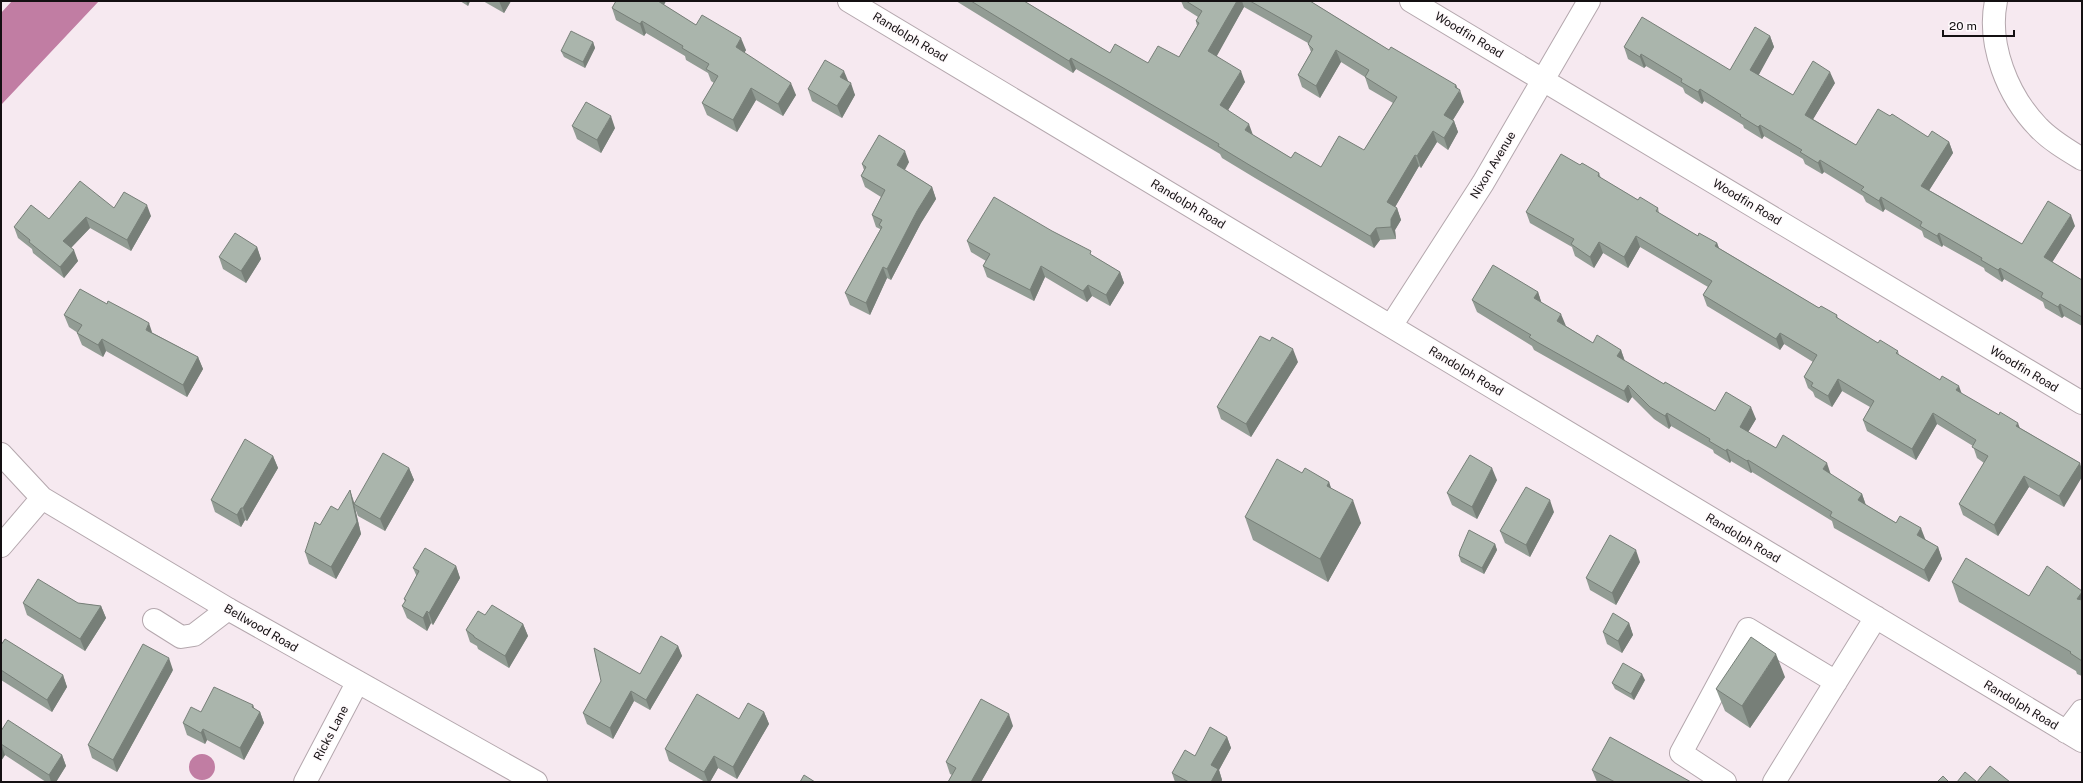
<svg xmlns="http://www.w3.org/2000/svg" width="2083" height="783" font-family="'Public Sans',sans-serif">
<style>
.water{fill:#c17da3}
.lines{fill:none;stroke-linecap:round;stroke-linejoin:round}
.minor-casing{stroke:#b4a7ad;stroke-width:24}
.minor{stroke:#fff;stroke-width:22}
.wall{fill:#929c94;fill-rule:evenodd}
.shaded-wall{fill:#777f78}
.building{fill:#aab5ac;stroke:#777f78}
.labels{text-anchor:middle;stroke-width:3;stroke-linejoin:round;paint-order:stroke}
.street-label{font-size:12px;fill:#141012;stroke:#fef9fb}
</style>
<rect width="100%" height="100%" fill="#f6e9f0"/>
<path class="water" d="M12 1H99L1 105V13Z
M189 767a13 13 0 1 1 26 0a13 13 0 1 1-26 0Z"/>
<g class="lines">
<defs>
<path id="minor" d="M849 1 2082 741
M1411 1 2082 403
M1996 1C1987 45 2008 96 2038 127 2050 140 2067 150 2082 159
M1391 326 1483 183 1589 1
M1 454 42 498 228 609 536 782
M1 546 42 498
M154 620 181 637 194 635 228 609
M2066 732 2082 711
M305 782 357 683
M1725 782 1681 753 1748 629 1836 682
M1774 782 1876 617"/>
</defs>
<use href="#minor" class="minor-casing"/>
<use href="#minor" class="minor"/>
</g>
<path class="wall" d="M460 1H470L468 6Z
M483 1H511L504 13Z
M616 1H666L664 5 696 25 746 50 744 53 796 95 783 116 756 100 737 132 707 115 702 103 714 83 711 81 708 73 686 60 685 56 646 33 644 36 616 20 612 8Z
M956 1H1024L1110 53 1148 63 1179 57 1197 26 1196 21 1198 17 1184 8 1181 1H1310L1389 50 1456 85 1464 102 1453 120 1454 121 1458 132 1448 150 1437 142 1421 168 1419 166 1395 207 1397 208 1401 220 1395 230 1396 239 1380 240 1374 248 1255 178 1222 158 1220 154 1117 93 1076 69 1073 73ZM1244 7 1308 43V44L1311 52 1298 75 1302 87 1320 98 1341 62 1365 77 1369 89 1393 103 1364 150 1321 167 1291 158 1253 135 1228 110 1245 82 1216 56Z
M1770 36 1774 47 1758 75 1793 95 1835 83 1813 119 1856 145 1890 116 1928 137 1949 142 1953 153 1929 190 2022 244 2075 226 2052 262 2082 280V326L2064 316 2062 318 2045 308 2043 302 2004 279 2002 282 1985 271 1984 268 1943 245 1942 247 1924 237 1922 231 1885 209 1883 212 1866 202 1863 196 1824 172 1822 174 1805 164 1803 159 1764 136 1762 139 1744 128 1743 125 1704 101 1702 104 1685 93 1683 88 1646 66 1644 68 1628 59 1624 47 1730 70Z
M593 42 595 48 585 68 564 57 561 51Z
M848 81 855 95 842 118 812 101 808 89Z
M572 126 615 128 601 153 577 139Z
M909 162 905 170 932 187 936 199 921 223 891 280 887 278 870 315 850 305 845 293 880 230V229L876 227 872 215 881 197 865 187 861 176 864 170 862 164Z
M1580 165 1599 173 1601 178 1638 200 1658 208 1659 213 1698 236 1717 243 1719 248 1819 308 1837 315 1838 319 1878 343 1898 351 1899 355 1962 394 2080 463 2064 507 2029 487 1998 536 1963 515 1959 504 1984 463 1977 458 1973 446 1937 424 1916 460 1867 431 1863 420 1870 407 1842 391 1832 407 1815 397 1813 392 1808 388 1804 377 1813 362 1784 344 1780 350 1707 306 1703 295 1708 287 1640 247 1628 268 1603 253 1594 268 1575 256 1572 247 1530 223 1526 212Z
M114 208 151 216 131 251 90 228 71 248 78 261 64 278 33 253 32 249 18 238 14 227 49 219Z
M967 241 1093 256 1120 272 1124 283 1110 306 1092 296 1087 302 1045 277 1034 301 987 277 983 266 986 261 971 252Z
M257 247 261 259 246 283 223 269 219 257Z
M1538 292 1541 302 1566 326 1593 343 1621 350 1625 361 1664 384 1715 411 1756 419 1748 432 1776 448 1831 475 1862 494 1866 505 1938 547 1942 559 1929 582 1834 528 1832 521 1752 472 1751 473 1731 461 1730 463 1714 453 1713 450 1671 426 1669 429 1654 419 1632 397 1628 403 1534 350 1532 346 1477 312 1472 300Z
M64 315 153 333 198 357 203 369 187 397 106 351 103 357 82 345 77 333H78L69 327Z
M1298 362 1251 437 1221 419 1217 407Z
M273 456 278 468 247 521 245 520 241 527 215 512 211 500Z
M409 468 414 480 385 531 358 516 355 508 361 534 336 579 309 564 305 552 320 525 338 510 354 503Z
M1302 473 1329 482 1331 489 1361 523 1328 582 1253 540 1245 517Z
M1497 480 1477 519 1452 505 1447 493Z
M1554 512 1530 557 1505 543 1500 531Z
M1495 544 1497 550 1484 574 1461 562 1459 556Z
M1640 562 1616 605 1590 590 1586 578Z
M456 566 460 578 433 625 431 623 427 631 407 618 402 606 405 602 404 599 417 577 413 568Z
M1952 582 2029 596 2082 591V676L2077 674 2076 671 1959 602Z
M23 603H78L101 606 106 618 85 651 27 615Z
M485 615 523 624 528 636 509 668 478 649 477 646 470 642 466 630Z
M1629 623 1633 635 1622 653 1607 644 1603 632Z
M1 645 63 675 67 687 52 712 1 680Z
M678 646 682 656 650 710 634 701 613 739 587 724 583 713 640 674Z
M173 670 117 772 92 758 88 745Z
M1785 677 1750 728 1725 711 1716 689Z
M1645 680 1634 700 1615 689 1612 683Z
M253 705 254 709 260 712 264 723 244 760 207 740 205 744 187 735 183 723 201 712Z
M764 712 769 724 737 779 718 768 710 782H705L669 761 665 749 739 719Z
M1013 726 981 782H948L952 775 950 774 946 762Z
M1 731 62 755 66 766 56 782H46L5 755 1 761Z
M1227 737 1231 748 1219 770 1222 780 1221 782H1175L1172 773 1195 756Z
M1592 770 1691 782H1597Z"/>
<path class="shaded-wall" d="M466 1H470L468 6Z
M499 1H511L504 13Z
M656 1H666L660 11Z
M1237 1H1242L1244 7 1213 63 1208 51Z
M642 21 646 33 644 36 640 24Z
M1770 36 1774 47 1755 82 1750 70Z
M741 38 746 50 740 60 736 47Z
M593 42 595 48 585 68 583 62Z
M1336 50 1341 62 1320 98 1316 86Z
M1641 54 1646 66 1644 68 1640 57Z
M1071 58 1076 69 1073 73 1069 61Z
M844 71 849 83 840 77Z
M1241 71 1245 82 1224 117 1220 105Z
M1830 72 1835 83 1809 126 1805 115Z
M791 83 796 95 783 116 778 104Z
M851 83 855 95 842 118 837 106Z
M1456 85 1459 93 1460 90 1464 102 1449 126 1444 115Z
M751 88 756 100 737 132 733 120Z
M1700 89 1704 101 1702 104 1698 92Z
M611 116 615 128 601 153 597 140Z
M1454 121 1458 132 1448 150 1444 138Z
M1249 124 1253 135 1245 130Z
M1760 125 1764 136 1762 139 1758 127Z
M1433 131 1437 142 1421 168 1417 156Z
M1949 142 1953 153 1925 197 1921 186Z
M905 151 909 162 901 176 897 165Z
M1415 155 1419 166 1391 214 1387 202Z
M1820 160 1824 172 1822 174 1818 163Z
M932 187 936 199 921 223 891 280 887 269 917 211Z
M1881 197 1885 209 1883 212 1879 201Z
M147 205 151 216 131 251 127 240Z
M1397 208 1401 220 1395 230 1396 239 1391 227V219Z
M2071 215 2075 226 2048 269 2044 257Z
M86 217 90 228 67 252 63 241Z
M1376 228 1380 240 1374 248 1370 236Z
M1939 233 1943 245 1942 247 1937 236Z
M1636 236 1640 247 1628 268 1624 257Z
M1599 242 1603 253 1594 268 1590 257Z
M1717 243 1721 254 1715 246Z
M257 247 261 259 246 283 241 271Z
M74 250 78 261 64 278 60 267Z
M1041 266 1045 277 1034 301 1030 290Z
M883 267 887 278 870 315 866 303Z
M2000 268 2004 279 2002 282 1998 270Z
M1120 272 1124 283 1110 306 1106 295Z
M1088 285 1092 296 1087 302 1083 291Z
M1538 292 1542 304 1534 298Z
M2060 304 2064 316 2062 318 2058 307Z
M1561 314 1566 326 1557 321Z
M149 323 153 335 146 330Z
M1780 333 1784 344 1780 350 1776 339Z
M102 339 106 351 103 357 98 345Z
M1293 349 1298 362 1251 437 1246 424Z
M1621 350 1625 362 1617 356Z
M198 357 203 369 187 397 183 385Z
M1838 379 1842 391 1832 407 1828 396Z
M1628 385 1632 397 1628 403 1624 391Z
M1959 386 1963 397 1956 390Z
M1751 407 1756 419 1744 439 1740 427Z
M1667 413 1671 426 1669 429 1665 416Z
M1933 413 1937 424 1916 460 1912 449Z
M2018 423 2022 434 2016 426Z
M1727 449 1731 461 1730 463 1726 451Z
M273 456 278 468 247 521 243 508Z
M1748 460 1752 472 1751 473 1747 461Z
M1827 463 1831 475 1823 469Z
M2080 463 2082 470V477L2064 507 2059 496Z
M409 468 414 480 385 531 380 519Z
M1492 468 1497 480 1477 519 1472 507Z
M2024 476 2029 487 1998 536 1994 525Z
M1329 482 1337 505 1327 486Z
M350 490 355 505 354 504 361 534 336 579 331 567Z
M1862 494 1866 506 1858 500Z
M1353 500 1361 523 1328 582 1320 559Z
M1550 500 1554 512 1530 557 1526 545Z
M241 508 245 520 241 527 237 515Z
M1921 528 1926 541 1917 535Z
M1495 544 1497 550 1484 574 1482 568Z
M1938 547 1942 559 1929 582 1924 570Z
M1636 550 1640 562 1616 605 1612 593Z
M456 566 460 578 433 625 429 613Z
M2082 592V614L2077 599Z
M101 606 106 618 85 651 80 639Z
M427 611 431 623 427 631 423 618Z
M1629 623 1633 635 1622 653 1618 641Z
M523 624 528 636 509 668 505 656Z
M678 646 682 656 650 710 646 700Z
M1776 654 1785 677 1750 728 1742 706Z
M169 658 173 670 117 772 113 760Z
M1642 674 1645 680 1634 700 1631 694Z
M63 675 67 687 52 712 47 700Z
M631 691 634 701 613 739 610 728Z
M253 705 257 716 260 712 264 723 244 760 240 748 252 707Z
M764 712 769 724 737 779 733 767Z
M1009 714 1013 726 981 782H971Z
M203 729 207 740 205 744 201 733Z
M1227 737 1231 748 1219 770 1222 780 1221 782H1211V765Z
M1 744 5 755 1 761Z
M62 755 66 766 56 782H51L49 775Z
M714 756 718 768 710 782H708L704 772Z"/>
<path class="building" d="M616 1H658L696 25 702 15 741 38 736 47 791 83 778 104 751 88 733 120 702 103 718 76 706 69 709 64 682 48 683 46 642 21 640 24 612 8Z
M971 1H1024L1110 53 1115 44 1148 63 1158 46 1179 57 1199 23 1196 21 1202 11 1186 1H1237L1208 51 1241 71 1220 105 1249 124 1245 130 1291 158 1295 152 1321 167 1339 136 1364 150 1397 97 1365 77 1369 70 1336 50 1316 86 1298 75 1313 49 1308 44 1312 36 1250 1H1310L1389 50 1391 47 1456 85 1455 87 1460 90 1444 115 1454 121 1444 138 1433 131 1417 156 1415 155 1387 202 1397 208 1391 219V227L1376 228 1370 236 1251 166 1218 146 1219 144 1113 82 1071 58 1069 61Z
M1642 17 1730 70 1755 27 1770 36 1750 70 1793 95 1813 61 1830 72 1805 115 1856 145 1878 109 1890 116 1892 114 1928 137 1932 131 1949 142 1921 186 2022 244 2048 201 2071 215 2044 257 2082 280V317L2060 304 2058 307 2041 297 2043 293 2000 268 1998 270 1981 260 1982 258 1939 233 1937 236 1920 226 1922 222 1881 197 1879 201 1861 190 1864 187 1820 160 1818 163 1800 152 1802 150 1760 125 1758 127 1740 116 1741 115 1700 89 1698 92 1681 82 1682 79 1641 54 1640 57 1624 47Z
M571 31 593 42 583 62 561 51Z
M825 60 844 71 840 77 851 83 837 106 808 89Z
M586 102 611 116 597 140 572 126Z
M879 135 905 151 897 165 932 187 917 211 887 269 883 267 866 303 845 293 882 227 879 225 882 220 872 215 885 190 861 176 866 167 862 164Z
M1561 154 1580 165 1582 163 1599 173 1598 176 1638 200 1640 197 1658 208 1656 211 1698 236 1699 233 1717 243 1715 246 1819 308 1821 306 1837 315 1836 317 1878 343 1880 340 1898 351 1896 353 1940 380 1942 376 1959 386 1956 390 1999 415 2000 412 2018 423 2016 426 2080 463 2059 496 2024 476 1994 525 1959 504 1988 456 1972 447 1976 440 1933 413 1912 449 1863 420 1874 401 1838 379 1828 396 1811 386 1813 383 1804 377 1817 355 1780 333 1776 339 1703 295 1712 281 1636 236 1624 257 1599 242 1590 257 1571 244 1574 239 1526 212Z
M80 181 114 208 124 192 147 205 127 240 86 217 63 241 74 250 60 267 29 242 30 240 14 227 31 205 49 219Z
M994 197 1052 231 1091 251 1090 254 1120 272 1106 295 1088 285 1083 291 1041 266 1030 290 983 266 990 254 967 241Z
M235 233 257 247 241 271 219 257Z
M1493 265 1538 292 1534 298 1561 314 1557 321 1593 343 1597 335 1621 350 1617 356 1664 384 1665 382 1715 411 1726 392 1751 407 1740 427 1776 448 1783 435 1827 463 1823 469 1862 494 1858 500 1896 523 1900 516 1921 528 1917 535 1938 547 1924 570 1830 516 1832 512 1748 460 1747 461 1727 449 1726 451 1709 441 1710 439 1667 413 1665 416 1650 407 1628 385 1624 391 1537 342 1529 337 1531 335 1472 300Z
M80 289 107 304 108 301 142 319 149 323 146 330 198 357 183 385 102 339 98 345 77 333 82 325 64 315Z
M1260 336 1270 341 1272 337 1293 349 1246 424 1217 407Z
M245 439 273 456 243 508H241L237 515 211 500Z
M383 453 409 468 380 519 354 504Z
M1470 455 1492 468 1472 507 1447 493Z
M1277 459 1302 473 1305 468 1329 482 1327 486 1353 500 1320 559 1245 517Z
M1526 487 1550 500 1526 545 1500 531Z
M350 490 357 522 331 567 305 552 315 522 320 525 331 506 338 510Z
M1469 530 1495 544 1482 568 1459 556 1460 551Z
M1610 535 1636 550 1612 593 1586 578Z
M425 548 456 566 429 613 427 611 423 618 402 606 406 600 404 599 419 571 413 568Z
M1966 558 2029 596 2047 566 2082 591V592L2077 599 2082 600V661L2070 653 2071 652 1952 582Z
M38 579 78 603 101 606 80 639 23 603Z
M492 605 523 624 505 656 474 637V636L466 630 478 611 485 615Z
M1613 613 1629 623 1618 641 1603 632Z
M661 636 678 646 646 700 631 691 610 728 583 713 601 681 594 648 640 674Z
M1751 637 1776 654 1742 706 1716 689Z
M5 639 63 675 47 700 1 670V645Z
M143 644 169 658 113 760 88 745Z
M1623 663 1642 674 1631 694 1612 683Z
M214 687 253 705 252 707 260 712 240 748 203 729 201 733 183 723 191 707 201 712Z
M697 694 739 719 748 703 764 712 733 767 714 756 704 772 665 749Z
M981 699 1009 714 971 782H948L956 768 946 762Z
M8 720 62 755 49 775 1 744V731Z
M1210 727 1227 737 1211 765 1218 769 1211 782H1189L1172 773 1185 750 1195 756Z
M1610 737 1691 782H1615L1592 770Z
M1990 766 2010 782H1957L1965 772 1977 782Z
M804 775 815 782H800Z
M1943 776 1949 782H1937Z"/>
<g class="labels">
<g class="street-label">
<text transform="translate(1469 35) rotate(31)" y="4">Woodfin Road</text>
<text transform="translate(910 37) rotate(31)" y="4">Randolph Road</text>
<text transform="translate(1493 165) rotate(-59)" y="4">Nixon Avenue</text>
<text transform="translate(1747 202) rotate(31)" y="4">Woodfin Road</text>
<text transform="translate(1188 204) rotate(31)" y="4">Randolph Road</text>
<text transform="translate(2024 369) rotate(31)" y="4">Woodfin Road</text>
<text transform="translate(1466 371) rotate(31)" y="4">Randolph Road</text>
<text transform="translate(1743 538) rotate(31)" y="4">Randolph Road</text>
<text transform="translate(261 628) rotate(30)" y="4">Bellwood Road</text>
<text transform="translate(2021 705) rotate(31)" y="4">Randolph Road</text>
<text transform="translate(331 733) rotate(-62)" y="4">Ricks Lane</text>
</g>
</g>
<rect width="2083" height="783" fill="none" stroke="#141012" stroke-width="4"/>
<path d="M1943 30v6h71v-6" fill="none" stroke="#141012" stroke-width="2"/>
<text x="1949" y="30" font-size="12" fill="#141012" stroke="#fef9fb" stroke-width="3" paint-order="stroke">20 m</text>
</svg>
